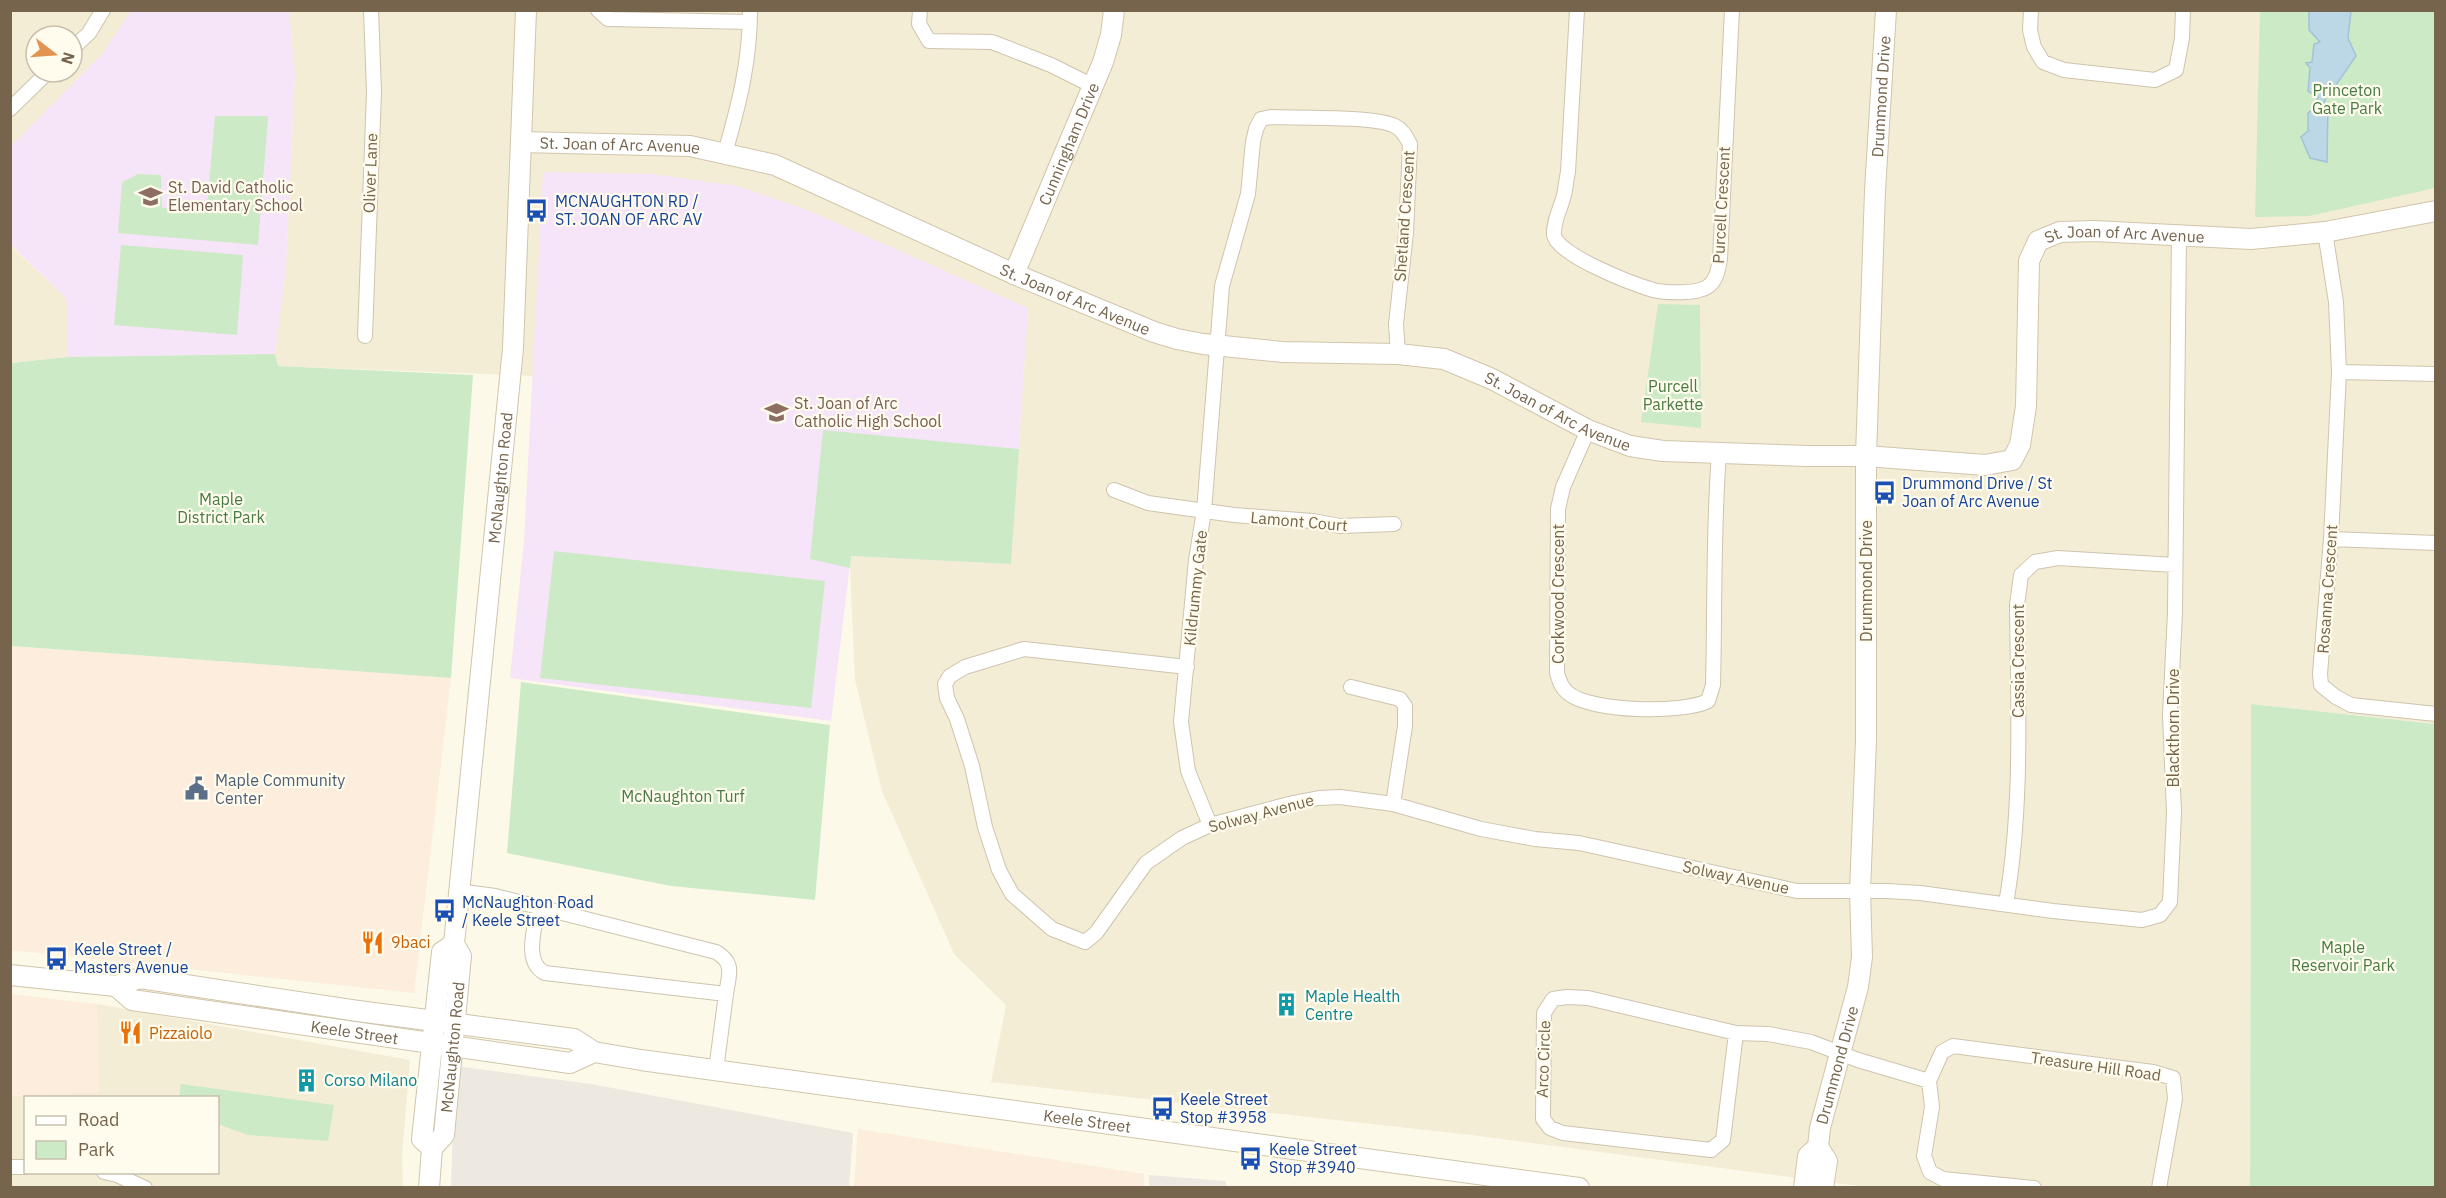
<svg xmlns="http://www.w3.org/2000/svg" width="2446" height="1198" font-family="'IBM Plex Sans',sans-serif">
<style>
.residential{fill:#f4edd6;fill-rule:evenodd}
.commercial{fill:#fceddc}
.industrial{fill:#ede9e1}
.education{fill:#f6e4f9}
.green{fill:#cdeac6}
.water{fill:#bcd7e6;stroke:#a2c3d8;stroke-width:1.5}
.lines{fill:none;stroke-linecap:round;stroke-linejoin:round}
.street-casing{stroke:#cec4ae;stroke-width:16}
.secondary-casing{stroke:#d1c5ab;stroke-width:22}
.street{stroke:#fff;stroke-width:14}
.secondary{stroke:#fff;stroke-width:20}
.labels{text-anchor:middle;stroke-width:4.5;stroke-linejoin:round;paint-order:stroke}
.park-label{font-size:16px;fill:#487c43;stroke:#fffcee}
.street-label{font-size:16px;fill:#76654c;stroke:#fffcee}
.education-label{font-size:16px;fill:#785e54;stroke:#fffcee;text-anchor:start}
.transit-label{font-size:16px;fill:#164399;stroke:#fffcee;text-anchor:start}
.service-label{font-size:16px;fill:#4e5e75;stroke:#fffcee;text-anchor:start}
.food-label{font-size:16px;fill:#c56008;stroke:#fffcee;text-anchor:start}
.culture-label{font-size:16px;fill:#0d838f;stroke:#fffcee;text-anchor:start}
</style>
<rect width="100%" height="100%" fill="#fcf9e8"/>
<path class="residential" d="M11 11H131L103 53 11 147ZM36 36H72V72H36Z
M289 11H2435V724L2251 704 2250 1187H1866L1471 1135 991 1082 1006 1005 954 954 882 791 855 680 850 568 851 556 1011 564 1028 308 544 172 533 376 278 366 275 354 286 267 295 73Z
M10 245 65 297 68 308V357L11 363Z
M97 1004 410 1060 402 1156 403 1187H11L10 1096 98 1092ZM26 1098H218V1172H26Z"/>
<path class="commercial" d="M10 646 451 678 414 993 11 950Z
M10 994 97 1004 99 1092 11 1096Z
M858 1129 1144 1174V1187H854Z"/>
<path class="industrial" d="M455 1066 591 1084 853 1133 849 1187 451 1188Z
M1149 1175 1226 1181V1187H1149Z"/>
<path class="education" d="M131 11H289L295 73 286 267 275 354 68 357V308L65 297 11 245 10 147 103 53Z
M543 172 651 174 737 186 807 210 1028 308 1011 564 851 556 831 721 510 678 524 541Z"/>
<path class="green" d="M2260 11H2435V188L2309 216 2255 217Z
M215 116H268L258 245 118 233 122 182 138 174 161 175 162 208 207 207Z
M121 245 243 255 237 335 114 325Z
M1658 304 1700 305 1701 428 1641 422Z
M275 354 278 366 473 375 451 678 11 646V363L68 357Z
M823 430 1019 449 1011 564 851 556 850 568 810 559Z
M554 551 825 581 811 708 540 678Z
M521 682 830 725 815 900 671 886 507 853Z
M2251 704 2435 724V1187H2250Z
M181 1084 334 1105 328 1141 248 1135 218 1124V1098L179 1097Z"/>
<path class="water" d="M2309 11H2351L2348 38 2356 56 2332 91 2326 94 2324 104 2328 106 2327 162 2310 158 2301 137 2308 131V113L2315 108 2318 97 2308 91 2310 68 2306 63 2312 62 2314 44 2320 42 2309 30Z"/>
<g class="lines">
<defs>
<path id="street" d="M598 10 608 19 750 22
M920 10 919 24 929 41 992 42 1051 65 1093 86
M1577 10 1568 172C1566 180 1566 187 1564 195 1561 208 1553 221 1554 235 1557 255 1633 284 1653 290 1665 293 1697 294 1707 287 1717 281 1718 269 1720 259L1732 10
M2031 10 2030 30 2034 47 2043 62 2064 70 2155 80 2176 70 2182 38 2183 10
M72 49 89 33 103 10
M10 109 48 72
M725 153C739 104 750 62 750 10
M2325 232 2336 302 2339 372 2331 539 2320 674 2321 685 2336 697 2351 705 2436 714
M365 336 374 92 371 10
M2339 372 2436 374
M1588 430 1563 487 1558 509 1557 673C1560 682 1561 687 1568 693 1590 712 1682 714 1708 701L1713 685C1715 608 1713 530 1719 453
M1114 490 1148 503 1234 515 1313 521 1340 526 1394 524
M2331 539 2436 543
M1187 667 1024 649 965 667 950 676 945 684 947 698 957 719 972 766 985 827 999 870 1012 894 1052 929 1085 942 1096 933 1146 863 1182 838 1210 825 1293 803 1319 798 1340 797 1393 804 1481 829 1535 839 1579 843 1797 891H1887L1920 893 2053 911 2142 920 2160 915 2170 902 2174 812 2170 715 2175 612 2179 235
M1351 687 1400 699 1405 706V726L1393 804
M1210 825 1188 771 1181 722 1196 560 1204 511 1222 286 1248 194 1253 142 1256 129 1261 119 1271 117C1297 118 1376 116 1395 126 1403 130 1406 137 1410 144L1406 233 1396 324 1398 354
M458 891 495 896 716 952C735 963 729 974 726 994L545 973C523 962 535 928 538 907
M2006 904C2023 805 2018 705 2017 605L2021 575 2035 562 2058 558 2175 565
M1736 1033 1723 1140 1711 1150 1563 1133 1550 1128 1543 1119 1544 1013 1553 999 1567 997 1588 998 1736 1033 1768 1034 1811 1042 1858 1060 1929 1081
M716 1070 726 994
M10 1167H26
M104 1172 117 1175 145 1188
M2034 1188 1943 1179 1930 1172 1924 1156 1932 1107 1929 1081 1942 1052 1953 1046 2153 1072 2173 1078 2175 1099 2159 1188"/>
<g id="secondary">
<path id="s1" d="M521 142 690 146 775 165 1014 274 1154 332 1177 339 1203 344 1283 352 1398 354 1444 359 1492 379 1588 430 1630 446 1663 451 1807 456H1866L1985 465 2012 460 2020 445 2026 406 2029 261 2038 241 2060 232 2094 231 2251 239 2325 232 2436 211"/>
<path id="s2" d="M1014 274 1103 62 1111 35 1114 10"/>
<path id="s3" d="M10 975 116 986 140 978 358 1011 574 1039 594 1052 641 1060 1579 1188"/>
<path id="s4" d="M116 986 132 1000 570 1063 594 1052"/>
<path d="M1818 1147 1827 1161 1823 1188"/>
<path d="M432 1148 422 1139 442 952 454 944"/>
<path id="s5" d="M429 1188 432 1148 444 1135 461 956 454 944 513 348 526 10"/>
<path id="s6" d="M1804 1188 1808 1156 1818 1147 1820 1128 1858 987 1862 957 1860 891 1866 740V456L1875 191 1886 10"/>
</g>
</defs>
<use href="#street" class="street-casing"/>
<use href="#secondary" class="secondary-casing"/>
<use href="#street" class="street"/>
<use href="#secondary" class="secondary"/>
</g>
<defs>
<symbol id="school-bare" viewBox="-9 -9 18 18"><path d="M0-5L7-2L0 1L-7-2ZM-4 1L0 2.5L4 1V4Q0 6-4 4Z" fill="#8d6e63" stroke="#fffcee" stroke-width="2.5" paint-order="stroke"/></symbol>
<symbol id="bus-bare" viewBox="-9 -9 18 18"><path d="M-5-6H5V4H4V6H2V4H-2V6H-4V4H-5ZM-3.5-4V0h7V-4ZM-3.5 1.2v1.5H-2V1.2ZM2 1.2v1.5H3.5V1.2Z" fill="#1a4fb4" stroke="#fffcee" stroke-width="2.5" paint-order="stroke"/></symbol>
<symbol id="civic-bare" viewBox="-9 -9 18 18"><path d="M-.6-6.5H3V-4.5H.6V-3L4-1V1h2V6H-6V1h2V-1L-.6-3ZM-1.2 2.5V6h2.4V2.5Z" fill="#5c6f8a" stroke="#fffcee" stroke-width="2.5" paint-order="stroke"/></symbol>
<symbol id="restaurant-bare" viewBox="-9 -9 18 18"><path d="M-5-6h1v4h1v-4h1v4h1v-4h1v5L-1.5 .5V6h-2V.5L-5-1ZM5-6V6H3V1.5H1.5Q1.5-4 5-6Z" fill="#e8710a" stroke="#fffcee" stroke-width="2.5" paint-order="stroke"/></symbol>
<symbol id="building-bare" viewBox="-9 -9 18 18"><path d="M-4-6H4V6H1V3H-1V6H-4ZM-2.5-4.3h1.7v1.8h-1.7ZM.8-4.3h1.7v1.8H.8ZM-2.5-1h1.7V.8h-1.7ZM.8-1h1.7V.8H.8Z" fill="#0f9aa8" stroke="#fffcee" stroke-width="2.5" paint-order="stroke"/></symbol>
</defs>
<g fill-rule="evenodd">
<use href="#school-bare" x="134" y="180" width="33" height="33"/>
<use href="#bus-bare" x="520" y="194" width="33" height="33"/>
<use href="#school-bare" x="760" y="396" width="33" height="33"/>
<use href="#bus-bare" x="1868" y="476" width="33" height="33"/>
<use href="#civic-bare" x="180" y="772" width="33" height="33"/>
<use href="#bus-bare" x="428" y="894" width="33" height="33"/>
<use href="#restaurant-bare" x="356" y="926" width="33" height="33"/>
<use href="#bus-bare" x="40" y="942" width="33" height="33"/>
<use href="#building-bare" x="1270" y="988" width="33" height="33"/>
<use href="#restaurant-bare" x="114" y="1016" width="33" height="33"/>
<use href="#building-bare" x="290" y="1064" width="33" height="33"/>
<use href="#bus-bare" x="1146" y="1092" width="33" height="33"/>
<use href="#bus-bare" x="1234" y="1142" width="33" height="33"/>
</g>
<g class="labels">
<g class="park-label">
<text x="2347" y="96">Princeton<tspan x="2347" dy="18">Gate Park</tspan></text>
<text x="1673" y="392">Purcell<tspan x="1673" dy="18">Parkette</tspan></text>
<text x="221" y="505">Maple<tspan x="221" dy="18">District Park</tspan></text>
<text x="683" y="802">McNaughton Turf</text>
<text x="2343" y="953">Maple<tspan x="2343" dy="18">Reservoir Park</tspan></text>
</g>
<g class="street-label">
<text dy="6" stroke="none"><textPath href="#s6" startOffset="1102">Drummond Drive</textPath></text>
<text dy="6" stroke="none"><textPath href="#s2" startOffset="141">Cunningham Drive</textPath></text>
<text dy="6" stroke="none"><textPath href="#s1" startOffset="99">St. Joan of Arc Avenue</textPath></text>
<text transform="translate(370 173) rotate(-88)" y="6">Oliver Lane</text>
<text transform="translate(1721 205) rotate(-87)" y="6">Purcell Crescent</text>
<text transform="translate(1404 216) rotate(-86)" y="6">Shetland Crescent</text>
<text dy="6" stroke="none"><textPath href="#s1" startOffset="1863">St. Joan of Arc Avenue</textPath></text>
<text dy="6" stroke="none"><textPath href="#s1" startOffset="585">St. Joan of Arc Avenue</textPath></text>
<text dy="6" stroke="none"><textPath href="#s1" startOffset="1088">St. Joan of Arc Avenue</textPath></text>
<text dy="6" stroke="none"><textPath href="#s5" startOffset="720">McNaughton Road</textPath></text>
<text transform="translate(1299 521) rotate(5)" y="6">Lamont Court</text>
<text transform="translate(1866 581) rotate(-90)" y="6">Drummond Drive</text>
<text transform="translate(1195 588) rotate(-84)" y="6">Kildrummy Gate</text>
<text transform="translate(2327 589) rotate(-86)" y="6">Rosanna Crescent</text>
<text transform="translate(1558 594) rotate(-90)" y="6">Corkwood Crescent</text>
<text transform="translate(2018 661) rotate(-90)" y="6">Cassia Crescent</text>
<text transform="translate(2173 728) rotate(-90)" y="6">Blackthorn Drive</text>
<text transform="translate(1261 813) rotate(-15)" y="6">Solway Avenue</text>
<text transform="translate(1736 877) rotate(12)" y="6">Solway Avenue</text>
<text dy="6" stroke="none"><textPath href="#s4" startOffset="246">Keele Street</textPath></text>
<text dy="6" stroke="none"><textPath href="#s5" startOffset="146">McNaughton Road</textPath></text>
<text transform="translate(1543 1059) rotate(-88)" y="6">Arco Circle</text>
<text dy="6" stroke="none"><textPath href="#s6" startOffset="130">Drummond Drive</textPath></text>
<text transform="translate(2096 1066) rotate(8)" y="6">Treasure Hill Road</text>
<text dy="6" stroke="none"><textPath href="#s3" startOffset="1092">Keele Street</textPath></text>
</g>
<g class="education-label">
<text x="168" y="193">St. David Catholic<tspan x="168" dy="18">Elementary School</tspan></text>
<text x="794" y="409">St. Joan of Arc<tspan x="794" dy="18">Catholic High School</tspan></text>
</g>
<g class="transit-label">
<text x="555" y="207">MCNAUGHTON RD /<tspan x="555" dy="18">ST. JOAN OF ARC AV</tspan></text>
<text x="1902" y="489">Drummond Drive / St<tspan x="1902" dy="18">Joan of Arc Avenue</tspan></text>
<text x="462" y="908">McNaughton Road<tspan x="462" dy="18">/ Keele Street</tspan></text>
<text x="74" y="955">Keele Street /<tspan x="74" dy="18">Masters Avenue</tspan></text>
<text x="1180" y="1105">Keele Street<tspan x="1180" dy="18">Stop #3958</tspan></text>
<text x="1269" y="1155">Keele Street<tspan x="1269" dy="18">Stop #3940</tspan></text>
</g>
<g class="service-label">
<text x="215" y="786">Maple Community<tspan x="215" dy="18">Center</tspan></text>
</g>
<g class="food-label">
<text x="391" y="948">9baci</text>
<text x="149" y="1039">Pizzaiolo</text>
</g>
<g class="culture-label">
<text x="1305" y="1002">Maple Health<tspan x="1305" dy="18">Centre</tspan></text>
<text x="324" y="1086">Corso Milano</text>
</g>
</g>
<rect width="2446" height="1198" fill="none" stroke="#76654c" stroke-width="24"/>
<rect x="24" y="1096" width="195" height="78" fill="#fffcee" stroke="#c8c0ad" stroke-width="1.5"/>
<rect x="36" y="1116" width="30" height="9" fill="#ffffff" stroke="#c8c0ad" stroke-width="1.5"/>
<text x="78" y="1126" font-size="18" fill="#76654c">Road</text>
<rect x="36" y="1141" width="30" height="18" fill="#cdeac6" stroke="#c8c0ad" stroke-width="1.5"/>
<text x="78" y="1156" font-size="18" fill="#76654c">Park</text>
<g transform="translate(54 54) rotate(107)"><circle r="28" fill="#fffcee" stroke="#c8c0ad" stroke-width="1.5"/>
<path d="M0-4.5L10 22L0 15L-10 22Z" fill="#e4924f"/>
<text y="-9" font-size="16" font-weight="bold" text-anchor="middle" fill="#76654c">N</text>
</g>
</svg>
